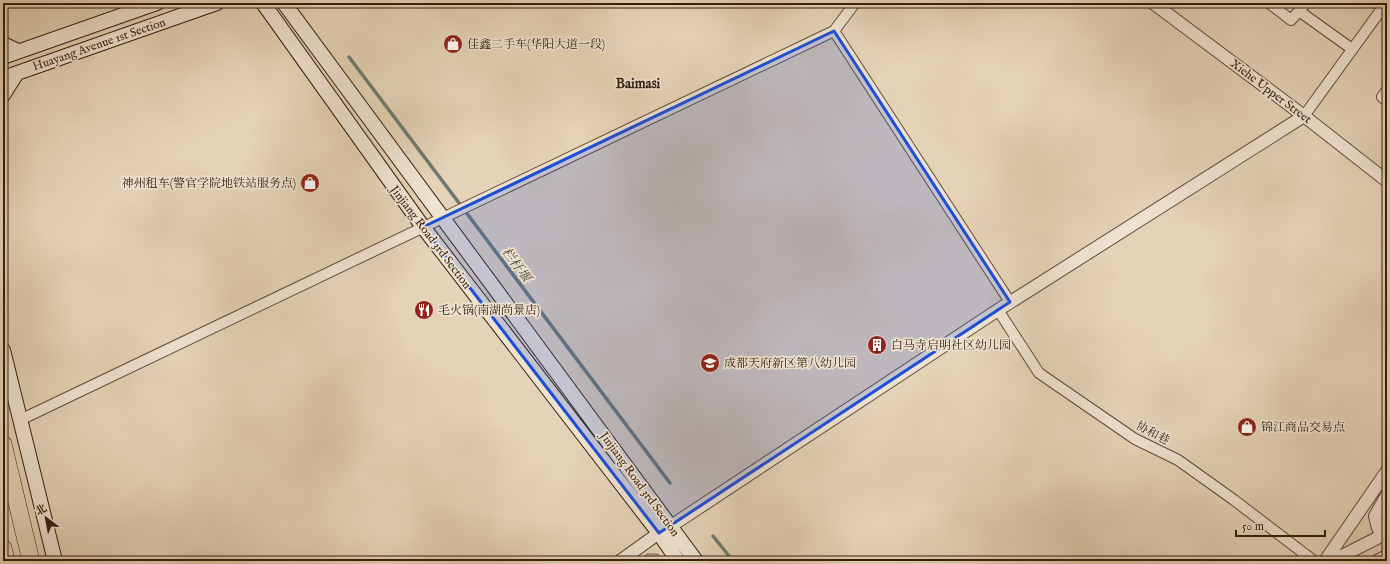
<svg xmlns="http://www.w3.org/2000/svg" width="1390" height="564" font-family="'IM FELL English','Noto Serif SC',serif">
<style>
.green{fill:#b2bd90;stroke:#726e4e}
.lines{fill:none;stroke-linecap:round;stroke-linejoin:round}
.stream{stroke:#6e7a71;stroke-width:3.5}
.minor-casing{stroke:#604b38;stroke-width:12}
.tertiary-casing{stroke:#604b38;stroke-width:14}
.secondary-casing{stroke:#331e0d;stroke-width:16}
.trunk-casing{stroke:#331e0d;stroke-width:18}
.minor{stroke:#eee2d0;stroke-width:10}
.tertiary{stroke:#eee2d0;stroke-width:12}
.secondary{stroke:#eee2d0;stroke-width:14}
.trunk{stroke:#e5d3b7;stroke-width:17}
.marked{fill:#1d4ed8;fill-opacity:0.2;stroke:#1d4ed8;stroke-width:3;stroke-linejoin:round}
.labels{text-anchor:middle;stroke-width:3.5;stroke-linejoin:round;paint-order:stroke}
.street-label{font-size:12px;fill:#331e0d;stroke:#eee2d0}
.poi-label{font-size:12px;fill:#331e0d;stroke:#eee2d0;text-anchor:start}
.water-label{font-size:13px;font-style:italic;fill:#514c3f;stroke:#eee2d0}
.quarter-label{font-size:14px;font-weight:bold;fill:#331e0d;stroke:#eee2d0}
</style>
<rect width="100%" height="100%" fill="#e5d3b7"/>
<filter id="stains"><feTurbulence type="fractalNoise" baseFrequency=".005" numOctaves="4"/><feColorMatrix values="0 0 0 0 .2 0 0 0 0 .09 0 0 0 0 .02 0 0 0 .5 -.17"/></filter>
<radialGradient id="worn" r=".72"><stop offset=".6" stop-color="#630" stop-opacity="0"/><stop offset="1" stop-color="#630" stop-opacity=".3"/></radialGradient>
<path class="green" d="M647 554H658L663 561H638Z"/>
<g class="lines">
<path class="stream" d="M349 57 670 483
M713 536 733 561"/>
<defs>
<path id="minor" d="M1269 3 1291 20 1306 3
M1299 11 1352 49
M834 31 1010 302
M1387 90 1382 97 1387 101
M1304 116 1386 3
M998 310 1039 373 1135 439 1178 460 1234 500 1314 561
M20 420 834 31 855 3"/>
<path id="tertiary" d="M1153 3 1304 116 1387 181
M1387 495 1375 516 1378 528 1387 529
M620 561 659 533 671 526 998 310 1304 116
M1325 561 1387 471
M1332 561 1387 533
M1377 561 1387 556"/>
<path id="secondary" d="M263 3 423 227 659 533 678 561
M284 3 696 561
M3 44 18 51
M3 57 157 3
M3 78 217 3
M3 95 17 73
M3 350 55 561"/>
<path id="trunk" d="M3 444 31 561
M3 548 6 561"/>
</defs>
<use href="#minor" class="minor-casing"/>
<use href="#tertiary" class="tertiary-casing"/>
<use href="#secondary" class="secondary-casing"/>
<use href="#trunk" class="trunk-casing"/>
<use href="#minor" class="minor"/>
<use href="#tertiary" class="tertiary"/>
<use href="#secondary" class="secondary"/>
<use href="#trunk" class="trunk"/>
</g>
<path class="marked" d="M834 31 1010 302 659 533 423 227Z"/>
<defs>
<symbol id="shop-disc" viewBox="-11 -11 22 22"><circle r="9.5" fill="#8f2418" stroke="#eee2d0"/><path d="M-5-2.5h2.3a2.7 3.5 0 0 1 5.4 0H5L5.5 6h-11ZM-1.5-2.5h3a1.5 2.3 0 0 0-3 0Z" fill="#fff"/></symbol>
<symbol id="restaurant-disc" viewBox="-11 -11 22 22"><circle r="9.5" fill="#8f2418" stroke="#eee2d0"/><path d="M-5-6h1v4h1v-4h1v4h1v-4h1v5L-1.5 .5V6h-2V.5L-5-1ZM5-6V6H3V1.5H1.5Q1.5-4 5-6Z" fill="#fff"/></symbol>
<symbol id="building-disc" viewBox="-11 -11 22 22"><circle r="9.5" fill="#8f2418" stroke="#eee2d0"/><path d="M-4-6H4V6H1V3H-1V6H-4ZM-2.5-4.3h1.7v1.8h-1.7ZM.8-4.3h1.7v1.8H.8ZM-2.5-1h1.7V.8h-1.7ZM.8-1h1.7V.8H.8Z" fill="#fff"/></symbol>
<symbol id="school-disc" viewBox="-11 -11 22 22"><circle r="9.5" fill="#8f2418" stroke="#eee2d0"/><path d="M0-5L7-2L0 1L-7-2ZM-4 1L0 2.5L4 1V4Q0 6-4 4Z" fill="#fff"/></symbol>
</defs>
<g fill-rule="evenodd">
<use href="#shop-disc" x="442" y="33" width="22" height="22"/>
<use href="#shop-disc" x="299" y="172" width="22" height="22"/>
<use href="#restaurant-disc" x="413" y="299" width="22" height="22"/>
<use href="#building-disc" x="866" y="334" width="22" height="22"/>
<use href="#school-disc" x="699" y="352" width="22" height="22"/>
<use href="#shop-disc" x="1236" y="416" width="22" height="22"/>
</g>
<g class="labels">
<g class="street-label">
<text transform="translate(99 44) rotate(-19)" y="4">Huayang Avenue 1st Section</text>
<text transform="translate(1271 91) rotate(37)" y="4">Xiehe Upper Street</text>
<text transform="translate(431 237) rotate(53)" y="4">Jinjiang Road 3rd Section</text>
<text transform="translate(1153 433) rotate(28)" y="4">协和巷</text>
<text transform="translate(640 484) rotate(54)" y="4">Jinjiang Road 3rd Section</text>
</g>
<g class="poi-label">
<text x="467" y="48">佳鑫二手车(华阳大道一段)</text>
<text x="296" y="187" text-anchor="end">神州租车(警官学院地铁站服务点)</text>
<text x="438" y="314">毛火锅(南湖尚景店)</text>
<text x="891" y="349">白马寺启明社区幼儿园</text>
<text x="724" y="367">成都天府新区第八幼儿园</text>
<text x="1261" y="431">锦江商品交易点</text>
</g>
<g class="water-label">
<text transform="translate(517 264) rotate(53)" y="5">栏杆堰</text>
</g>
<g class="quarter-label">
<text x="638" y="88">Baimasi</text>
</g>
</g>
<rect width="1390" height="564" fill="none" stroke="#e5d3b7" stroke-width="16"/>
<rect x="4" y="4" width="1382" height="556" fill="none" stroke="#331e0d" stroke-width="2"/>
<rect x="8" y="8" width="1374" height="548" fill="none" stroke="#331e0d"/>
<g transform="translate(46 518) rotate(328)" stroke="#eee2d0" stroke-width="3" paint-order="stroke">
<path d="M0-3L7 15L0 10L-7 15Z" fill="#331e0d"/>
<text y="-6" font-size="11" font-weight="bold" text-anchor="middle" fill="#331e0d">北</text>
</g>
<path d="M1236 530v6h89v-6" fill="none" stroke="#331e0d" stroke-width="2"/>
<text x="1242" y="530" font-size="12" fill="#331e0d" stroke="#eee2d0" stroke-width="3" paint-order="stroke">50 m</text>
<rect width="100%" height="100%" filter="url(#stains)"/>
<rect width="100%" height="100%" fill="url(#worn)"/>
</svg>
